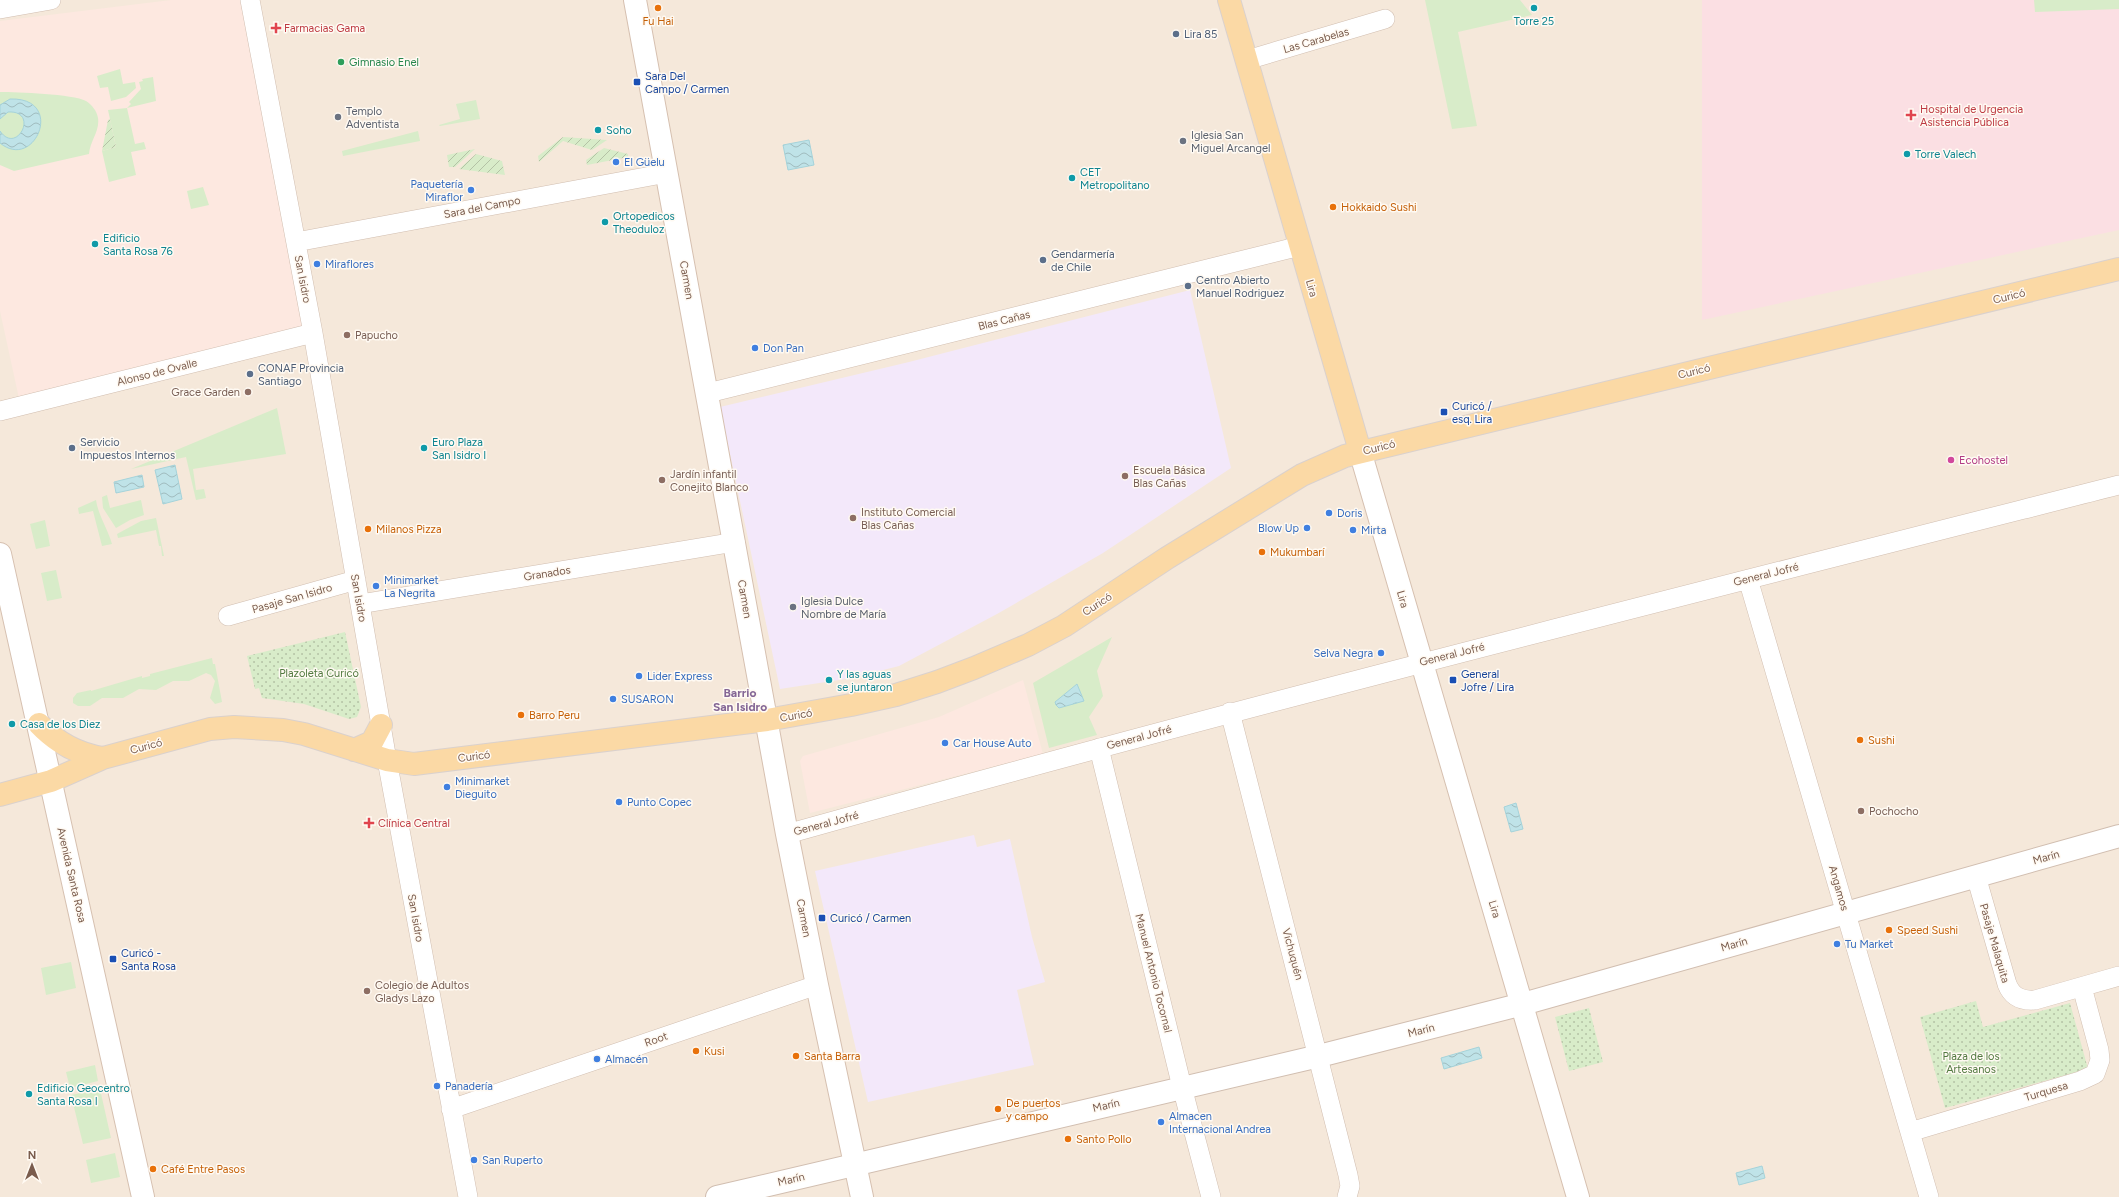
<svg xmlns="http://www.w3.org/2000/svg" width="2119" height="1197" font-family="Figtree,sans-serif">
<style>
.residential{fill:#f5e8da}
.commercial{fill:#fde8e0}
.education{fill:#f3e8fa}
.medical{fill:#fbdfe3}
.grass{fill:#d8ecc9}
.park{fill:url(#park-dots)}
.garden{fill:url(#garden-furrows)}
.water{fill:url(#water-waves);stroke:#a5d3da}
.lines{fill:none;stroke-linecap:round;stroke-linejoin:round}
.minor-casing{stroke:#d1beb0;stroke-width:20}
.tertiary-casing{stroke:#d1beb0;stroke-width:24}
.secondary-casing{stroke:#d6c0b0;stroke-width:24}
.primary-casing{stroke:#dad1cd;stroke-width:24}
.minor{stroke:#fff;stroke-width:19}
.tertiary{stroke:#fff;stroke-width:22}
.secondary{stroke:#fff;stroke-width:22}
.primary{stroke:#fbd9a5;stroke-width:22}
.food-dot{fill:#e8710a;stroke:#fffaf3;stroke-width:1.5}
.culture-dot{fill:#0f9aa8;stroke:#fffaf3;stroke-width:1.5}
.health-dot{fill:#e0444e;stroke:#fffaf3;stroke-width:1.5}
.service-dot{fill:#5c6f8a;stroke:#fffaf3;stroke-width:1.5}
.leisure-dot{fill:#2e9e5b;stroke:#fffaf3;stroke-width:1.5}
.transit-dot{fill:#1a4fb4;stroke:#fffaf3;stroke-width:1.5}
.worship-dot{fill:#6b7280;stroke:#fffaf3;stroke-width:1.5}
.shop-dot{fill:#3f7fe0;stroke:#fffaf3;stroke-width:1.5}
.education-dot{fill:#8d6e63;stroke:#fffaf3;stroke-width:1.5}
.hotel-dot{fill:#d1479c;stroke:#fffaf3;stroke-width:1.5}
.labels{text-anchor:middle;stroke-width:3;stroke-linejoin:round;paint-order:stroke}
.food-label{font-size:11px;fill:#c56008;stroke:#fffaf3;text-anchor:start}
.culture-label{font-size:11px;fill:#0d838f;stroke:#fffaf3;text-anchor:start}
.health-label{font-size:11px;fill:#be3a42;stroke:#fffaf3;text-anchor:start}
.service-label{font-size:11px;fill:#4e5e75;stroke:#fffaf3;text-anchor:start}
.street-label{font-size:11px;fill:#7a5c4d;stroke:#fffaf3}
.leisure-label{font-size:11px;fill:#27864d;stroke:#fffaf3;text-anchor:start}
.transit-label{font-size:11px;fill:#164399;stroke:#fffaf3;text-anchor:start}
.worship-label{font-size:11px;fill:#5b616d;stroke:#fffaf3;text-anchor:start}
.shop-label{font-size:11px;fill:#366cbe;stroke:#fffaf3;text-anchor:start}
.education-label{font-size:11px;fill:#785e54;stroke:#fffaf3;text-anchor:start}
.hotel-label{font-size:11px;fill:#b23c85;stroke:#fffaf3;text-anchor:start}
.park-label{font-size:11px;fill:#537a41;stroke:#fffaf3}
.neighbourhood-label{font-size:12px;font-weight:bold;fill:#846695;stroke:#fffaf3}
</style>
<defs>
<pattern id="park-dots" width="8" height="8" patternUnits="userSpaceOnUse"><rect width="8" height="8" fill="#d8ecc9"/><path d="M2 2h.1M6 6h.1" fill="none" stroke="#b4c2a5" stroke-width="1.8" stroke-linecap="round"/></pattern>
<pattern id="garden-furrows" width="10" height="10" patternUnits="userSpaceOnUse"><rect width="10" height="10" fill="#d8ecc9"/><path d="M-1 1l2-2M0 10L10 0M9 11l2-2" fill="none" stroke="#b4c2a5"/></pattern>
<pattern id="water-waves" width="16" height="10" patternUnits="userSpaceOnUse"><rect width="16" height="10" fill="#bfe3e8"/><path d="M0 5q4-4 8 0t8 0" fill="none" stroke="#a0bbbe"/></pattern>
</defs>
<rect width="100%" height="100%" fill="#fdf6ec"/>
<path class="residential" d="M0 0H2119V1197H0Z"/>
<path class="commercial" d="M171 0H241L307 330 20 403 0 311V21Z
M1023 680 1043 754 810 813 800 761 803 756 939 717Z"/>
<path class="education" d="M1190 290 1231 468 1103 553 997 614 899 666 852 678 780 689 720 407 909 362Z
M974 835 977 847 1010 839 1032 937 1045 982 1017 990 1034 1065 868 1102 815 871Z"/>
<path class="medical" d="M1702 0H2119V230L1702 320Z"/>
<path class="grass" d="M1425 0H1520L1532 15 1458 32 1477 126 1452 129Z
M2034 0H2119V9L2035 12Z
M120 69 123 84 135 82 136 88 126 97 111 101 108 87 100 88 97 76Z
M153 77 156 101 127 108 135 144 144 142 146 149 131 152 136 175 109 182 102 151 116 147 108 110 127 108 131 104 129 102 141 89 139 82 143 81 142 79Z
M0 92C17 92 73 94 86 101 92 105 97 111 98 118 100 131 90 141 89 154L14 171 0 165Z
M476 100 480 119 440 126 439 125 460 119 456 104Z
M418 131 420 141 343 156 342 151Z
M203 187 209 205 191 209 187 191Z
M277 408 286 454 193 469 196 490 204 489 206 498 196 500 186 457 131 469Z
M107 495 110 508 141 500 144 515 130 520 116 528 103 508 102 497Z
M96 500C98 515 108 529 112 544L102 546 93 511 79 514 78 508Z
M156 518 164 556H162L161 546H159L156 530 118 538 117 534 141 521Z
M45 520 50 546 36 549 30 524Z
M56 570 62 598 47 601 41 573Z
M1112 637 1097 671 1103 696 1089 717 1097 735 1049 748 1033 683Z
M212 658 213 664H215L222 702 215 704 210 698 215 681 211 675 206 673 189 681H173L156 690 139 689 123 698H102L90 706H78L73 703V698L77 693 91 690V691L142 676V678L150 676V674Z
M71 962 76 988 46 995 41 968Z
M95 1065 98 1081 70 1088 66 1072Z
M100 1089 111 1138 83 1144 71 1095Z
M115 1153 120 1177 91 1183 86 1160Z"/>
<path class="park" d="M345 632 361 707 357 717 349 719 304 704 262 698 259 688 255 689 247 656Z
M1976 1001 1983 1027 2070 1003 2088 1069 1945 1108 1920 1017Z
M1589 1008 1603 1062 1569 1071 1555 1017Z"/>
<path class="garden" d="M110 119 116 147 102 151 108 120Z
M563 137 607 140 592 150 563 141 539 162 538 156Z
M604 148 628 154V157L587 165 586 160Z
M475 149 455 167H449L447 155Z
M476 154 502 161 505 175 459 169Z"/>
<path class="water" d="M10 99C66 97 35 172 0 143V131C17 156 40 110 8 112L0 119V105Z
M809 140 814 165 788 170 783 145Z
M175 465 182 499 163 504 155 470Z
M142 475 144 487 116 493 114 482Z
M1077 684 1084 701 1059 708 1056 705 1055 702Z
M1516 803 1523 829 1511 832 1504 807Z
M1479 1047 1482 1058 1444 1069 1441 1058Z
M1762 1166 1765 1178 1739 1185 1736 1173Z"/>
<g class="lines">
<defs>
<path id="minor" d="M250 0 313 333 387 760 468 1197
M0 9 51 0
M1247 60 1385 19
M296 242 667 173
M708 393 1300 246
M0 411 313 333
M1748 579 1929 1197
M360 604 735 542
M228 616 356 580
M1230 712 1348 1175 1350 1186 1347 1197
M1099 748 1182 1087 1211 1197
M787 834C1229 710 1674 598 2119 485
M1976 876 2007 984C2012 997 2022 1001 2035 1000L2119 976
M451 1109 817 985
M1910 1132 2080 1081 2095 1074 2100 1060 2099 1050 2082 987"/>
<path id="tertiary" d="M717 1197 1319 1056 1523 1004 2119 836"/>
<path id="secondary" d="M635 0 787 834 817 985 862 1197
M1360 451 1578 1197
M0 554 143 1197"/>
<path id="primary" d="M1229 0 1360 451
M39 724C57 743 77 754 103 758
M354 750 372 742 381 725
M0 795 51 781 103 758 210 729 234 727 283 730 304 734 387 760 414 764 767 720 851 705 896 695 937 682 974 668 1028 645 1064 626 1167 558 1302 475 1345 456 2119 269"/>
</defs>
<use href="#minor" class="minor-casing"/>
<use href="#tertiary" class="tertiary-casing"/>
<use href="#secondary" class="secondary-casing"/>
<use href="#primary" class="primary-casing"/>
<use href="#minor" class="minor"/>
<use href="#tertiary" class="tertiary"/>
<use href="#secondary" class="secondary"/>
<use href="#primary" class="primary"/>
</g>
<g class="food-dot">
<circle cx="658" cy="8" r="4"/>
<circle cx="1333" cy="207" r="4"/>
<circle cx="368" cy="529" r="4"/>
<circle cx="1262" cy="552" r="4"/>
<circle cx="521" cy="715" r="4"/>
<circle cx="1860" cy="740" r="4"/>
<circle cx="1889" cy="930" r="4"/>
<circle cx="696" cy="1051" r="4"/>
<circle cx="796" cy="1056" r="4"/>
<circle cx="998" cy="1109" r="4"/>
<circle cx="1068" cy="1139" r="4"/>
<circle cx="153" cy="1169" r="4"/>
</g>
<g class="culture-dot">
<circle cx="1534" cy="8" r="4"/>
<circle cx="598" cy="130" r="4"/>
<circle cx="1907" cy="154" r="4"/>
<circle cx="1072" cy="178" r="4"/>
<circle cx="605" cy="222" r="4"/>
<circle cx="95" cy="244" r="4"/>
<circle cx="424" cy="448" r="4"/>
<circle cx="829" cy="680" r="4"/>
<circle cx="12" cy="724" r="4"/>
<circle cx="29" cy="1094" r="4"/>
</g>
<g class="health-dot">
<path d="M274 22h4v4h4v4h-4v4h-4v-4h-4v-4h4z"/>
<path d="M1909 109h4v4h4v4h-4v4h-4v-4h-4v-4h4z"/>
<path d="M367 817h4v4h4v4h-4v4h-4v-4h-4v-4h4z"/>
</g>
<g class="service-dot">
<circle cx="1176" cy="34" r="4"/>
<circle cx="1043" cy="260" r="4"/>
<circle cx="1188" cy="286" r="4"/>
<circle cx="250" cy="374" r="4"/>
<circle cx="72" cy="448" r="4"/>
</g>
<circle class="leisure-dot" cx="341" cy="62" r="4"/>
<g class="transit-dot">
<rect x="633" y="78" width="8" height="8" rx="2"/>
<rect x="1440" y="408" width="8" height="8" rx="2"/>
<rect x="1449" y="676" width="8" height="8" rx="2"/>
<rect x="818" y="914" width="8" height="8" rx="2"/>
<rect x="109" y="955" width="8" height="8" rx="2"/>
</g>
<g class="worship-dot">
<circle cx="338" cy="117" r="4"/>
<circle cx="1183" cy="141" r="4"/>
<circle cx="793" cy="607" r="4"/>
</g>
<g class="shop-dot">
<circle cx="616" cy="162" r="4"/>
<circle cx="471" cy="190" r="4"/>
<circle cx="317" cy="264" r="4"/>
<circle cx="755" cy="348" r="4"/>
<circle cx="1329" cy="513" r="4"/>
<circle cx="1307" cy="528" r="4"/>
<circle cx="1353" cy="530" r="4"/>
<circle cx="376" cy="586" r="4"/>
<circle cx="1381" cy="653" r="4"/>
<circle cx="639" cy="676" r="4"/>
<circle cx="613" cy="699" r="4"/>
<circle cx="945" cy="743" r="4"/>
<circle cx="447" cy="787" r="4"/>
<circle cx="619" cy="802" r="4"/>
<circle cx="1837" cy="944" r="4"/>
<circle cx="597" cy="1059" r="4"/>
<circle cx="437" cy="1086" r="4"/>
<circle cx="1161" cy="1122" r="4"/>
<circle cx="474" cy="1160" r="4"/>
</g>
<g class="education-dot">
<circle cx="347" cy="335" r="4"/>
<circle cx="248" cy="392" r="4"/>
<circle cx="1125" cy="476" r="4"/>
<circle cx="662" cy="480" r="4"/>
<circle cx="853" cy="518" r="4"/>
<circle cx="1861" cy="811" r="4"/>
<circle cx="367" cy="991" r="4"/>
</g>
<circle class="hotel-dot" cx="1951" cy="460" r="4"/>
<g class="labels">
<g class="food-label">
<text x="658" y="25" text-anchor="middle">Fu Hai</text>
<text x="1341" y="211">Hokkaido Sushi</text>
<text x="376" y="533">Milanos Pizza</text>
<text x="1270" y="556">Mukumbarí</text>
<text x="529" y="719">Barro Peru</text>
<text x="1868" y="744">Sushi</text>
<text x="1897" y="934">Speed Sushi</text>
<text x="704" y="1055">Kusi</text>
<text x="804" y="1060">Santa Barra</text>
<text x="1006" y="1107">De puertos<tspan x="1006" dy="13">y campo</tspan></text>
<text x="1076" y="1143">Santo Pollo</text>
<text x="161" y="1173">Café Entre Pasos</text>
</g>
<g class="culture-label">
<text x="1534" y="25" text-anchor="middle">Torre 25</text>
<text x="606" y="134">Soho</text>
<text x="1915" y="158">Torre Valech</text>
<text x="1080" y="176">CET<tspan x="1080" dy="13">Metropolitano</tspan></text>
<text x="613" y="220">Ortopedicos<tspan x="613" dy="13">Theoduloz</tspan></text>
<text x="103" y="242">Edificio<tspan x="103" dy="13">Santa Rosa 76</tspan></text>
<text x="432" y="446">Euro Plaza<tspan x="432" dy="13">San Isidro I</tspan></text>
<text x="837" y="678">Y las aguas<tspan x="837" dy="13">se juntaron</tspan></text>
<text x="20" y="728">Casa de los Diez</text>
<text x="37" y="1092">Edificio Geocentro<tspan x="37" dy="13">Santa Rosa I</tspan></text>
</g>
<g class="health-label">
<text x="284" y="32">Farmacias Gama</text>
<text x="1920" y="113">Hospital de Urgencia<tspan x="1920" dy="13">Asistencia Pública</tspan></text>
<text x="378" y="827">Clínica Central</text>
</g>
<g class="service-label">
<text x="1184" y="38">Lira 85</text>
<text x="1051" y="258">Gendarmería<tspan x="1051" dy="13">de Chile</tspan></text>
<text x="1196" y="284">Centro Abierto<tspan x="1196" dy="13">Manuel Rodriguez</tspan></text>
<text x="258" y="372">CONAF Provincia<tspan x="258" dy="13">Santiago</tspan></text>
<text x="80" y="446">Servicio<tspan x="80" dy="13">Impuestos Internos</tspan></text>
</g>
<g class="street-label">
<text transform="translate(1316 40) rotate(-16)" y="4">Las Carabelas</text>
<text transform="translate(482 207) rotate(-11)" y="4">Sara del Campo</text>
<text transform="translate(303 279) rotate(79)" y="4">San Isidro</text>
<text transform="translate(687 280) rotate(80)" y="4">Carmen</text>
<text transform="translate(1312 288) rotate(74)" y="4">Lira</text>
<text transform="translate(2009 296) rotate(-14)" y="4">Curicó</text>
<text transform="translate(1004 320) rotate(-14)" y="4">Blas Cañas</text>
<text transform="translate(1694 371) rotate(-14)" y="4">Curicó</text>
<text transform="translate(157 372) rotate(-14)" y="4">Alonso de Ovalle</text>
<text transform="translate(1379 447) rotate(-14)" y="4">Curicó</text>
<text transform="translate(547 573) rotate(-9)" y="4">Granados</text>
<text transform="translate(1766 574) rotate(-14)" y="4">General Jofré</text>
<text transform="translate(292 598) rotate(-16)" y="4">Pasaje San Isidro</text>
<text transform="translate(359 598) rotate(80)" y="4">San Isidro</text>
<text transform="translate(745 599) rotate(80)" y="4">Carmen</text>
<text transform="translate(1403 599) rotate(74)" y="4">Lira</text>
<text transform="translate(1097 604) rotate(-33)" y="4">Curicó</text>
<text transform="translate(1452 654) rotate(-14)" y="4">General Jofré</text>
<text transform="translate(796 715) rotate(-10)" y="4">Curicó</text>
<text transform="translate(1139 737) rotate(-15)" y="4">General Jofré</text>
<text transform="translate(146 746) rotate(-15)" y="4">Curicó</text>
<text transform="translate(474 756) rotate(-7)" y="4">Curicó</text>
<text transform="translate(826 823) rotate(-15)" y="4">General Jofré</text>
<text transform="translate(2046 857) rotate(-16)" y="4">Marín</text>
<text transform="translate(72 875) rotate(77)" y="4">Avenida Santa Rosa</text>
<text transform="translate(1839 888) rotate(74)" y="4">Angamos</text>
<text transform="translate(1495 909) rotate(73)" y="4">Lira</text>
<text transform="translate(416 918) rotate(80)" y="4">San Isidro</text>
<text transform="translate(804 918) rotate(79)" y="4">Carmen</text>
<text transform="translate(1995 943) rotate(74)" y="4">Pasaje Malaquita</text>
<text transform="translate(1734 944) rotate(-16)" y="4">Marín</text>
<text transform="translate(1293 954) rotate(75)" y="4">Vichuquén</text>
<text transform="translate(1154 973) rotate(76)" y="4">Manuel Antonio Tocornal</text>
<text transform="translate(1421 1030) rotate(-14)" y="4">Marín</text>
<text transform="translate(656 1039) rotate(-19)" y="4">Root</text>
<text transform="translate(2046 1091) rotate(-17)" y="4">Turquesa</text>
<text transform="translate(1106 1105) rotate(-13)" y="4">Marín</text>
<text transform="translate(791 1179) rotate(-13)" y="4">Marín</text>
</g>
<g class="leisure-label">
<text x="349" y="66">Gimnasio Enel</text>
</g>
<g class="transit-label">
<text x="645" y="80">Sara Del<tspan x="645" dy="13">Campo / Carmen</tspan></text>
<text x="1452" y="410">Curicó /<tspan x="1452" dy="13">esq. Lira</tspan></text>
<text x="1461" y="678">General<tspan x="1461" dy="13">Jofre / Lira</tspan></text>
<text x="830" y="922">Curicó / Carmen</text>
<text x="121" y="957">Curicó -<tspan x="121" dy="13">Santa Rosa</tspan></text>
</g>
<g class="worship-label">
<text x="346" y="115">Templo<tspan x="346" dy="13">Adventista</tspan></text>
<text x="1191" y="139">Iglesia San<tspan x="1191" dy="13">Miguel Arcangel</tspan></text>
<text x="801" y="605">Iglesia Dulce<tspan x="801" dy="13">Nombre de María</tspan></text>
</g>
<g class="shop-label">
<text x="624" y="166">El Güelu</text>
<text x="463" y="188" text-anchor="end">Paquetería<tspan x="463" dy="13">Miraflor</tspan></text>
<text x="325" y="268">Miraflores</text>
<text x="763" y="352">Don Pan</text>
<text x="1337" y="517">Doris</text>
<text x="1299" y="532" text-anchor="end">Blow Up</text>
<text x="1361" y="534">Mirta</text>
<text x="384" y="584">Minimarket<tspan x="384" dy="13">La Negrita</tspan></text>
<text x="1373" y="657" text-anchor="end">Selva Negra</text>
<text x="647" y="680">Lider Express</text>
<text x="621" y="703">SUSARON</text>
<text x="953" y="747">Car House Auto</text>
<text x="455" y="785">Minimarket<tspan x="455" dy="13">Dieguito</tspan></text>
<text x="627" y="806">Punto Copec</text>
<text x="1845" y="948">Tu Market</text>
<text x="605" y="1063">Almacén</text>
<text x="445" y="1090">Panadería</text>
<text x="1169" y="1120">Almacen<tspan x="1169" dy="13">Internacional Andrea</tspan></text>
<text x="482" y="1164">San Ruperto</text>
</g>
<g class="education-label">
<text x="355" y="339">Papucho</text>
<text x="240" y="396" text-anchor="end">Grace Garden</text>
<text x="1133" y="474">Escuela Básica<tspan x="1133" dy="13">Blas Cañas</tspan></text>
<text x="670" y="478">Jardín infantil<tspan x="670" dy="13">Conejito Blanco</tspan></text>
<text x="861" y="516">Instituto Comercial<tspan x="861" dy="13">Blas Cañas</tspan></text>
<text x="1869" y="815">Pochocho</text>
<text x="375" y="989">Colegio de Adultos<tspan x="375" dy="13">Gladys Lazo</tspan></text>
</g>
<g class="hotel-label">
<text x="1959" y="464">Ecohostel</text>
</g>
<g class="park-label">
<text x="319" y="677">Plazoleta Curicó</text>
<text x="1971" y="1060">Plaza de los<tspan x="1971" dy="13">Artesanos</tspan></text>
</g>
<g class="neighbourhood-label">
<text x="740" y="697">Barrio<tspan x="740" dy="14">San Isidro</tspan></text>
</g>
</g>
<g transform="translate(32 1165)" stroke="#fffaf3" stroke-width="3" paint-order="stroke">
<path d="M0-3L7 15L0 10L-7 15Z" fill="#7a5c4d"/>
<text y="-6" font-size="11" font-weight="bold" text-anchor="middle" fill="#7a5c4d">N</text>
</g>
</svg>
